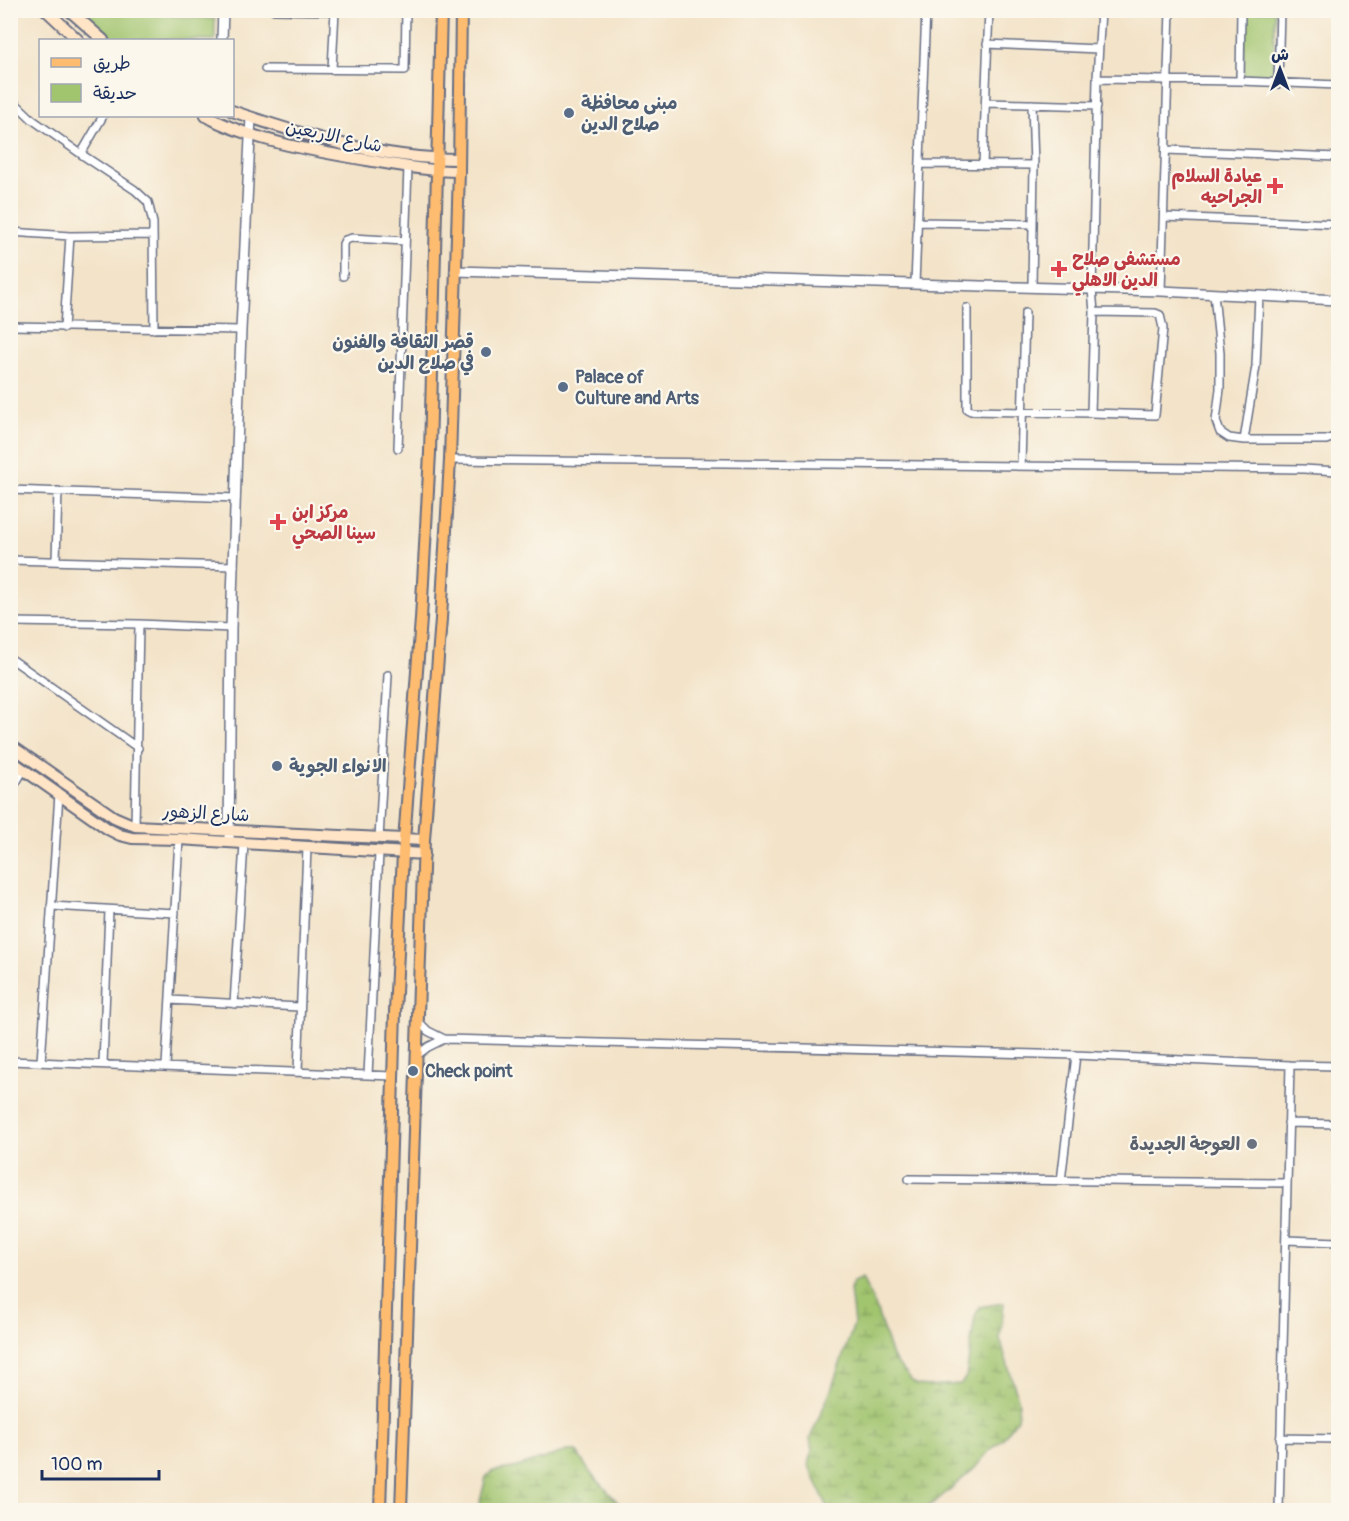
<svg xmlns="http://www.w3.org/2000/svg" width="1349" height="1521" font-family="Pangolin,'Playpen Sans Arabic',sans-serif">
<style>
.wetland{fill:url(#wetland-marsh);stroke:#5e7a66;stroke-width:1.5}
.green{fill:#a1c46e;stroke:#5e7a66;stroke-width:1.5}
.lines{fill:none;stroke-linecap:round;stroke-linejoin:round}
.minor-casing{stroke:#676e83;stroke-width:10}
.tertiary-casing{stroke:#676e83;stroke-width:12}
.secondary-casing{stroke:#676e83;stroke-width:14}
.primary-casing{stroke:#676e83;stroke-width:14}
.minor{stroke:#fff;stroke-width:7}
.tertiary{stroke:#fff;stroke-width:9}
.secondary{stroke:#ffe4c6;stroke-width:10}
.primary{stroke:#febc70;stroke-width:10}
.service-dot{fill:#5c6f8a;stroke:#fbf7ec;stroke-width:2}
.health-dot{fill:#e0444e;stroke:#fbf7ec;stroke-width:2}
.worship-dot{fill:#6b7280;stroke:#fbf7ec;stroke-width:2}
.labels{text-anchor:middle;stroke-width:4.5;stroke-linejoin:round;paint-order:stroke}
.service-label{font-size:18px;font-weight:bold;fill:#4e5e75;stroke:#fbf7ec;text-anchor:start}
.street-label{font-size:18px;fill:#1b2f5e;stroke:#fbf7ec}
.health-label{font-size:18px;font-weight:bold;fill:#be3a42;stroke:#fbf7ec;text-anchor:start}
.worship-label{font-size:18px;font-weight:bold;fill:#5b616d;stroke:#fbf7ec;text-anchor:end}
</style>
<defs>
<pattern id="wetland-marsh" width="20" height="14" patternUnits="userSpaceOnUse" patternTransform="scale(1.5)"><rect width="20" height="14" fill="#a1c46e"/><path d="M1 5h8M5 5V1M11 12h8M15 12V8" fill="none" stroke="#82a05e"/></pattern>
</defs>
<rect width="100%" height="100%" fill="#fbf7ec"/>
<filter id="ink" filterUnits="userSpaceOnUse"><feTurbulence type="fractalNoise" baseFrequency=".0167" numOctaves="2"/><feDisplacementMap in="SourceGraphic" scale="12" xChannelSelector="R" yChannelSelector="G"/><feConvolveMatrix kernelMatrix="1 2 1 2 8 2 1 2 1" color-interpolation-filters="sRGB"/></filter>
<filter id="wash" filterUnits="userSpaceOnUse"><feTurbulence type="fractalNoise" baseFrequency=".008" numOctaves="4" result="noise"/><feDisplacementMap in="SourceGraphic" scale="24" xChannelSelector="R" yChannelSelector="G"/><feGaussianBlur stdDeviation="1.35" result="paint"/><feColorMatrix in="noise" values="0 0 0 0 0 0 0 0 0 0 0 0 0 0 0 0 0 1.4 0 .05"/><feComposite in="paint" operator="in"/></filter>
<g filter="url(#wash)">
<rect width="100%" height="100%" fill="#f3e3c8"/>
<path class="wetland" d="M862 1278 876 1308 892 1357 912 1381 917 1385 929 1386 961 1384 966 1377 975 1316 980 1307 1004 1303 1000 1339 1019 1402 1017 1419 1002 1440 989 1451 974 1469 935 1502 921 1510H829L809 1466 812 1450 810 1438 831 1390 854 1324 850 1290 853 1282Z
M567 1451H576L589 1471 625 1510H478L486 1477 493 1471 514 1468Z"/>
<path class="green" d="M81 11H110L215 19V40H115Z
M1245 11H1275L1273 77 1243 76Z"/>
</g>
<g filter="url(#ink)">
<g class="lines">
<defs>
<path id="minor" d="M274 10 335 11
M1101 10 1097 79 1240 81 1338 85
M987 44 1098 49
M265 69 405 70 406 10
M332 69 335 10
M1240 81 1241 10
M1278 84 1280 10
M10 98 33 120 81 154 135 190 148 202 153 223 154 329
M986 103 1097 106
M1166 150 1338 157
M81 154 103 116
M920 164 1034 165
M983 165 989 10
M1164 217 1338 224
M918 222 1033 224
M10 232 70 236 152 235
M343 276V244L345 240 352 238 405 241
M915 284 926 10
M1032 287 1034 165 1032 104
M1161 291 1170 10
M1214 294 1220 353V389L1216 421 1220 432 1229 438 1244 440H1326L1334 437 1337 433 1338 391
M967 308V409L971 411 1091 413 1094 312 1092 289 1097 79
M10 326 241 330
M64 328 70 236
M1091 413 1155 415 1163 328 1160 315 1155 313 1094 312
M1244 440 1256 366 1259 296
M398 448 408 167
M450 460 1303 469 1338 471
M1021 466 1025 313
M10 490 236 498
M10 560 234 566
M56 561 58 491
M10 622 139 624 231 628
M10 658 138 748
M10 793 24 769
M135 826 139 624
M379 839 388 675
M51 906 175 913
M170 1000 299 1007
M234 1004 244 844
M418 1021 428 1031 444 1039 1076 1055 1290 1065 1338 1066
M416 1056 428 1047 444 1039
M10 1061 393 1076
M41 1062 59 794
M103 1064 109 910
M166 1066 179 839
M298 1071 307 848
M368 1075 379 853
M1288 1123 1338 1124
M909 1179 1286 1183
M1061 1181 1076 1055
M1286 1240 1338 1242
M1280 1438 1338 1439
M1279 1510 1290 1065"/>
<path id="tertiary" d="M222 40 223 10
M455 271 1161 291 1338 300
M229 842 231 628 241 330 251 117"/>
<path id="secondary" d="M46 10 78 40
M69 10 103 40
M232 111C305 136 382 159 459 159
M206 116C252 141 315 151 367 160 397 165 428 171 459 171
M10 745 114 817 135 826 424 840
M10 760 108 829 120 835 132 838 179 839 424 854"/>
<path id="primary" d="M380 1510 395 1012 403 854 421 619 430 453 441 10
M401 1510 424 840 441 619 450 460 459 171 461 10"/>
</defs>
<use href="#minor" class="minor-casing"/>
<use href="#tertiary" class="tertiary-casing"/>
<use href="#secondary" class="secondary-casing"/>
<use href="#primary" class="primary-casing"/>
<use href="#minor" class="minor"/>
<use href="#tertiary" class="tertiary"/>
<use href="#secondary" class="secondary"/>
<use href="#primary" class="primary"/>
</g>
</g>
<g class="service-dot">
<circle cx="569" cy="113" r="6"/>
<circle cx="486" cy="352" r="6"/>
<circle cx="563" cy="387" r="6"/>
<circle cx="277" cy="766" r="6"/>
<circle cx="413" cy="1071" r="6"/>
</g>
<g class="health-dot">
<path d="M1272 177h6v6h6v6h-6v6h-6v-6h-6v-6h6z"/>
<path d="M1056 260h6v6h6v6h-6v6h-6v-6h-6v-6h6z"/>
<path d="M275 513h6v6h6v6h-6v6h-6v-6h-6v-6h6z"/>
</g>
<circle class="worship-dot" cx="1252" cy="1144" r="6"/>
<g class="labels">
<g class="service-label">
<text x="581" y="109">مبنى محافظة<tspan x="581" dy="21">صلاح الدين</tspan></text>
<text x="474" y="348" text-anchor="end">قصر الثقافة والفنون<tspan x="474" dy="21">في صلاح الدين</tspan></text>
<text x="575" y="383">Palace of<tspan x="575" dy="21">Culture and Arts</tspan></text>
<text x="289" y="772">الانواء الجوية</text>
<text x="425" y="1077">Check point</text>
</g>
<g class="street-label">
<text transform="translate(334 136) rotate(12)" y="6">شارع الاربعين</text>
<text transform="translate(206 813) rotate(3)" y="6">شارع الزهور</text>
</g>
<g class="health-label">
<text x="1262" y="182" text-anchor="end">عيادة السلام<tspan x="1262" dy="21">الجراحيه</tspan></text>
<text x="1072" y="265">مستشفى صلاح<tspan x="1072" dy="21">الدين الاهلي</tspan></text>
<text x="292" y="518">مركز ابن<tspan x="292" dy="21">سينا الصحي</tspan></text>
</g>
<g class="worship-label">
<text x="1240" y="1150">العوجة الجديدة</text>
</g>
</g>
<rect width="1349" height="1521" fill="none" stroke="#fbf7ec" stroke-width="36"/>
<rect x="39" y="39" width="195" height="78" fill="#fbf7ec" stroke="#a1a7b3" stroke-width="1.5"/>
<rect x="51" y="58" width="30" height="9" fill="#febc70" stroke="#a1a7b3" stroke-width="1.5"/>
<text x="93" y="69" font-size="18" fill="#1b2f5e">طريق</text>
<rect x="51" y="84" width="30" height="18" fill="#a1c46e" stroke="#a1a7b3" stroke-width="1.5"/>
<text x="93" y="99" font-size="18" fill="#1b2f5e">حديقة</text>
<g transform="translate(1280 69)" stroke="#fbf7ec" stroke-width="4.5" paint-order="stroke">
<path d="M0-4.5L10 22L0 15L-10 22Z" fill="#1b2f5e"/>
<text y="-9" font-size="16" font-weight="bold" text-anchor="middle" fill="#1b2f5e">ش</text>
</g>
<path d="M42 1470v9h117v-9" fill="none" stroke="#1b2f5e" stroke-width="3"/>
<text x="51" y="1470" font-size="18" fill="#1b2f5e" stroke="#fbf7ec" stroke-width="4.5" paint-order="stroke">100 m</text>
</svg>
